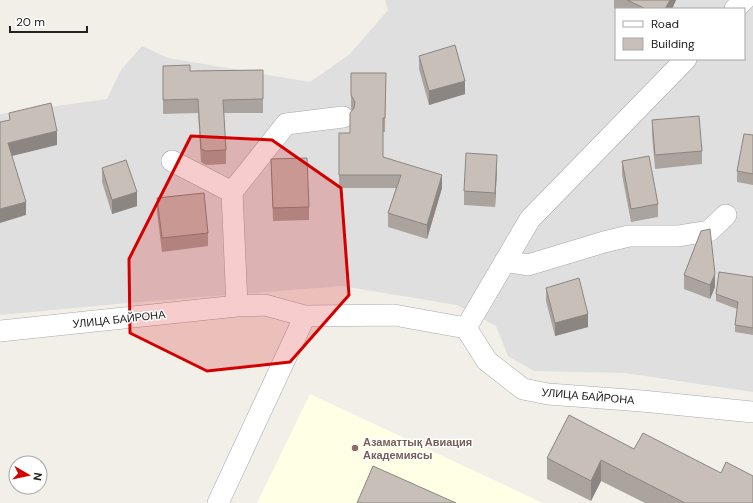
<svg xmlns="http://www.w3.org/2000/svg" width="753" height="503" font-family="'DM Sans',sans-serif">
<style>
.residential{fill:#e0dfdf;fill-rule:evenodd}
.education{fill:#ffffe5}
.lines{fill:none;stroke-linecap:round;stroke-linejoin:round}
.street-casing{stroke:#a9a9a9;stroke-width:22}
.street{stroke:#fff;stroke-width:21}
.wall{fill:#aba49e}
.shaded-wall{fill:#8b8681}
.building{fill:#c7bfb8;stroke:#8b8681}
.marked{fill:#d40000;fill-opacity:0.2;stroke:#d40000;stroke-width:3;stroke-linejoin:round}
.education-dot{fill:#8d6e63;stroke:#fff;stroke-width:1.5}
.labels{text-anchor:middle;stroke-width:3;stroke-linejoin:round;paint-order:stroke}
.street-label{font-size:11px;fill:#222;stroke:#fff}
.education-label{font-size:11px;font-weight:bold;fill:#785e54;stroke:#fff;text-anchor:start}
</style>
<rect width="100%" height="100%" fill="#f2efe9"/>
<path class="residential" d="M385 0H753V392L625 373 534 371 508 356 496 326 457 305 342 286 127 303 0 315V114L107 99 121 70 142 46 168 58 310 82 350 54 388 10ZM616 9H744V59H616Z"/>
<path class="education" d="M310 394 543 503H257Z"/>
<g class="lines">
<defs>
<path id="street" d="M735 9 744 0
M172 161 232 192
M505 261 528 265 604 242 629 236H678L709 231 726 215
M237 306 232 192 286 124 343 117
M466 328 530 219 686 59
M0 331 237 306 265 305 305 316 394 315 466 328 487 361 523 389 548 394 642 401 753 412
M218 503 305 316"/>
</defs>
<use href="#street" class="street-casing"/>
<use href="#street" class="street"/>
</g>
<path class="wall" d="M614 0H676L672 9H617L614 8Z
M419 56 465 94 429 105 419 69Z
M163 66 190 71 263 70V113H224L226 150V164L206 165 201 162 198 113 163 114Z
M386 73 385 132H383V157L442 188 427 239 388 227V213L396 188H339V133H350L352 111 351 108V95Z
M652 120 702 151V164L655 169 652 134Z
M753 135V185L737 182V171Z
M271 159 309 207V220L273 221Z
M622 161 658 204V217L631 222 622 175Z
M102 168 137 206 112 214 102 182Z
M497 169 495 207 464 205V191Z
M157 198 208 233V246L162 252 157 212Z
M701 231 715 287 710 299 684 289V275Z
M753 277V335L735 332V325L737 309 716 301V294Z
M546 288 588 327 555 336 546 301Z
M634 449 721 473 753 503H645L601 481 591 501 547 479V458Z"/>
<path class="shaded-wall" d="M670 0H676L672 9H665Z
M465 81V94L429 105V91Z
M57 131V145L8 157V143Z
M497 155V169L495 207V193Z
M442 175V188L427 239V225Z
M137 192V206L112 214V200Z
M26 202V215L0 223V209Z
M715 274V287L710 299V285Z
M588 314V327L555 336V323Z
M601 460V481L591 501V481Z"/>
<path class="building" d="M627 0H670L665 9H646Z
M455 45 465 81 429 91 419 56Z
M190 65V71L263 70V99L223 100 226 150 206 151 201 149 198 99 163 100V66Z
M351 73H386L385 118H383V157L442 175 427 225 388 213 401 175H339V133H350V113L354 108 355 102 351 95Z
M51 103 57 131 8 143 26 202 0 209V122L10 120 9 113Z
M699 116 702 151 655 155 652 120Z
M744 134 753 135V174L737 171Z
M466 153 497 155 495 193 464 191Z
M649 156 658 204 631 209 622 161Z
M307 158 309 207 273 208 271 159Z
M126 160 137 192 112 200 102 168Z
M204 193 208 233 162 238 157 198Z
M710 229 715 274 710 285 684 275 701 231Z
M719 272 753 277V328L735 325 738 302 716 294Z
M579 278 588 314 555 323 546 288Z
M569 415 634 449 643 433 721 473 726 462 753 476V503H685L601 460 591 481 547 458Z
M373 466 456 503H357Z"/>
<path class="marked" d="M191 136 272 140 341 188 349 295 290 362 207 371 130 333 129 259Z"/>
<circle class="education-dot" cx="355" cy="448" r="4"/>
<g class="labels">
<g class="street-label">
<text transform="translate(119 319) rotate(-6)" y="4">УЛИЦА БАЙРОНА</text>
<text transform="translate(588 396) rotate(5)" y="4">УЛИЦА БАЙРОНА</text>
</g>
<g class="education-label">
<text x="363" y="446">Азаматтық Авиация<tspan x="363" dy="13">Академиясы</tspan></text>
</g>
</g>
<rect x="615" y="8" width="130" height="52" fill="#ffffff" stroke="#a7a7a7"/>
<rect x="623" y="21" width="20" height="6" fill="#ffffff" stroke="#a7a7a7"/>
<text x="651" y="28" font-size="12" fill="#222222">Road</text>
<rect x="623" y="38" width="20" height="12" fill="#c7bfb8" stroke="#a7a7a7"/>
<text x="651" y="48" font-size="12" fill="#222222">Building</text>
<g transform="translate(28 475) rotate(99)"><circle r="19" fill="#ffffff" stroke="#a7a7a7"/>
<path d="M0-3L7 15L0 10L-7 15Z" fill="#d40000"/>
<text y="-6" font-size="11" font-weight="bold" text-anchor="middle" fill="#222222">N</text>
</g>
<path d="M10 26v6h77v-6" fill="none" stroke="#222222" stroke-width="2"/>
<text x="16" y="26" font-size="12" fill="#222222" stroke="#ffffff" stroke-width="3" paint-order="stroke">20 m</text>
</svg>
